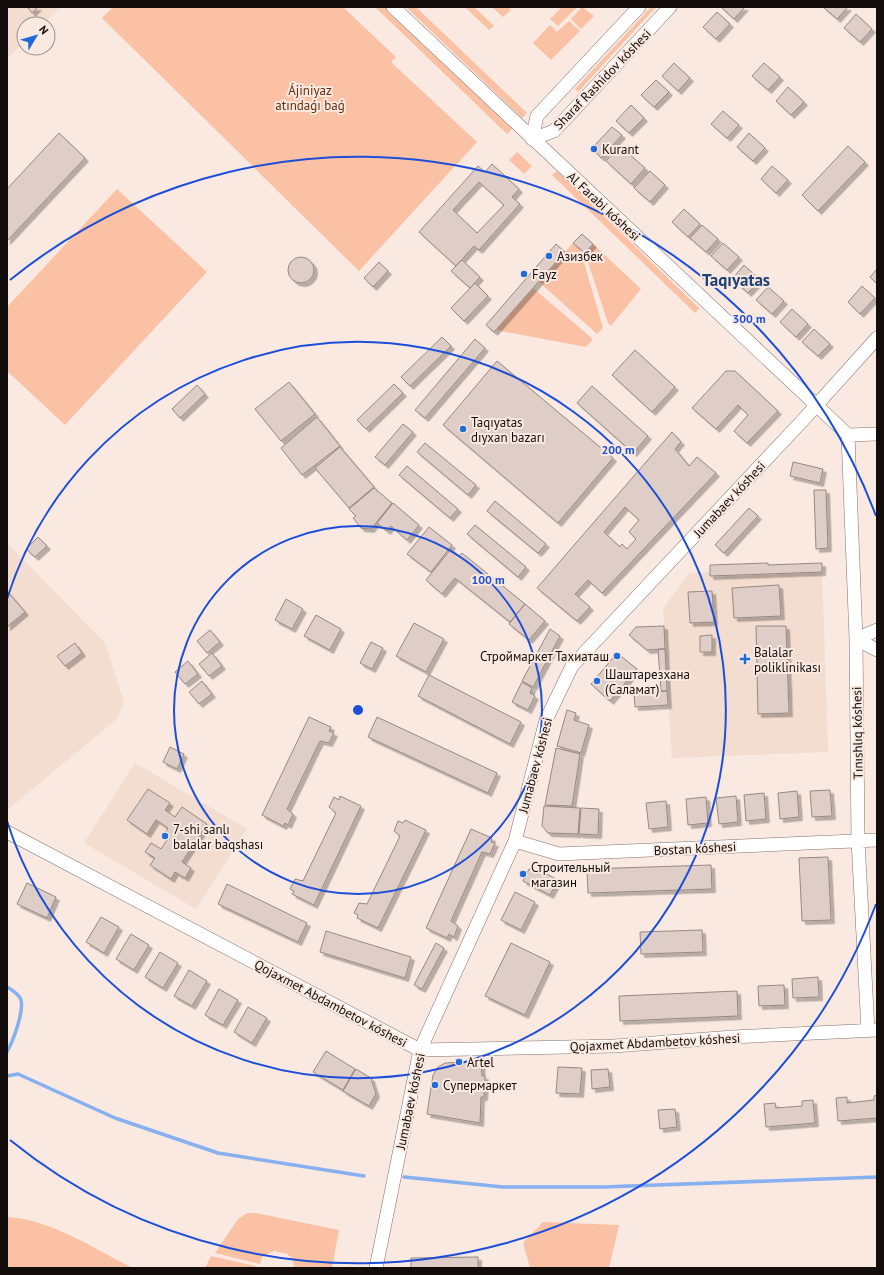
<svg xmlns="http://www.w3.org/2000/svg" width="884" height="1275" font-family="'PT Sans',sans-serif">
<style>
.built{fill:#f3dcd0}
.green{fill:#fbc1a4}
.lines{fill:none;stroke-linecap:round;stroke-linejoin:round}
.stream{stroke:#86b0f0;stroke-width:3.5}
.building{fill:#decec7;stroke:#978881;fill-rule:evenodd;filter:url(#shadow)}
.minor-casing{stroke:#81736c;stroke-width:14}
.minor{stroke:#fff;stroke-width:13}
.ring{fill:none;stroke:#1d4ed8;stroke-width:2}
.poi-dot{fill:#216cd8;stroke:#f9e9e1;stroke-width:1.5}
.labels{text-anchor:middle;stroke-width:4;stroke-linejoin:round;paint-order:stroke}
.street-label{font-size:13px;fill:#120d0a;stroke:#f9e9e1}
.park-label{font-size:13px;fill:#672d09;stroke:#f9e9e1}
.poi-label{font-size:13px;fill:#120d0a;stroke:#f9e9e1;text-anchor:start}
.district-label{font-size:17px;font-weight:bold;fill:#1e4277;stroke:#f9e9e1}
.centre{fill:#1d4ed8;stroke:#f9e9e1;stroke-width:2}
.ring-label{font-size:12px;text-anchor:middle;font-weight:bold;fill:#1d4ed8;stroke:#f9e9e1;stroke-width:4;stroke-linejoin:round;paint-order:stroke}
</style>
<defs>
<filter id="shadow"><feDropShadow dx="3.5" dy="3.5" stdDeviation="0" flood-color="#0004"/></filter>
</defs>
<rect width="100%" height="100%" fill="#f9e9e1"/>
<path class="built" d="M7 7H60L43 24H24V42L7 58Z
M7 543 105 643 124 702 117 719 7 810Z
M710 572V576L822 572 828 752 672 758 663 609 689 573Z
M135 763 247 829 196 909 84 843Z"/>
<path class="green" d="M113 7H343L396 57 391 62 477 142 359 271 102 18Z
M375 7H385L512 129 507 134Z
M406 7H416L527 113 522 118Z
M465 7H474L494 26 489 30Z
M492 7H508L511 10 503 17Z
M562 7H577L558 26 550 19Z
M582 7 594 16 581 29 571 19Z
M651 7H656L578 92 575 89Z
M569 21 580 31 551 60 533 43 550 25 557 32Z
M517 152 532 166 524 174 509 160Z
M557 171 699 308 695 313 552 175Z
M117 189 207 272 65 425 7 371V307Z
M573 243 580 249 603 328 597 334 539 282Z
M593 244 641 289 611 326 608 323 585 253Z
M533 288 593 339 586 347 496 330Z
M247 1213H256L339 1230 332 1268H294L293 1259 287 1254 274 1251 262 1257 260 1264 215 1253 238 1219Z
M7 1217C51 1219 94 1249 133 1268H7Z
M543 1222 619 1225 609 1268H530L523 1243Z
M211 1256 259 1267V1268H205Z"/>
<g class="lines">
<path class="stream" d="M7 987C12 990 19 994 21 1000 24 1012 13 1041 7 1052
M7 1076 18 1074 115 1118 218 1153 364 1176
M404 1177 503 1187H603L877 1177"/>
</g>
<path class="building" d="M29 7H38L32 13 28 8Z
M721 7H745L734 19Z
M823 7H848L837 19Z
M717 12 730 24 716 39 703 27Z
M856 14 872 29 860 42 844 28Z
M674 63 690 78 678 91 662 76Z
M764 63 780 77 768 90 752 76Z
M656 80 669 92 654 107 641 95Z
M788 87 804 102 791 115 776 101Z
M631 105 644 118 629 133 616 121Z
M723 111 739 125 727 138 711 124Z
M612 127 622 135 601 158 592 148Z
M59 133 85 158 7 241V189Z
M749 133 765 148 753 161 737 147Z
M620 146 645 168 631 184 606 161Z
M848 146 865 162 818 211 802 195Z
M492 164 519 189 512 197 520 204 479 250 474 246 456 266 419 232 478 166 485 172ZM479 182 504 205 477 233 453 210Z
M772 166 788 180 776 193 761 179Z
M650 171 665 185 650 202 634 188Z
M684 209 700 224 688 237 672 222Z
M702 225 718 239 706 252 690 238Z
M582 234 593 244 585 253 573 243Z
M723 243 739 257 727 270 711 256Z
M556 244 565 252 494 332 486 325Z
M288 270a13 13 0 1 1 26 0a13 13 0 1 1-26 0Z
M462 260 480 277 470 288 451 271Z
M379 262 388 271 373 287 364 278Z
M744 265 760 280 748 293 732 279Z
M877 269V284L870 277Z
M475 283 488 296 464 321 451 308Z
M862 286 875 298 860 314 848 302Z
M768 287 784 301 772 314 756 300Z
M792 309 808 324 796 337 780 322Z
M814 329 830 344 818 356 802 342Z
M442 337 451 346 410 386 401 377Z
M475 339 485 348 425 418 415 410Z
M635 350 675 387 652 412 612 375Z
M497 361 613 458 558 523 443 425Z
M726 371H735L778 411 747 443 734 431 748 415 738 405 716 429 692 408Z
M289 382 315 414 281 441 255 409Z
M394 384 403 393 366 429 357 420Z
M197 385 205 394 180 418 172 409Z
M592 386 648 436 633 453 577 403Z
M317 417 340 446 302 475 281 448Z
M403 424 413 432 385 465 375 457Z
M672 432 681 442 675 449 689 466 697 457 716 473 602 593 588 580 575 594 590 607 577 621 537 588ZM625 507 639 520 629 532 636 539 627 549 622 544 620 547 604 532Z
M425 443 476 485 468 495 417 452Z
M340 447 374 487 349 508 315 468Z
M793 462 823 469 820 483 790 476Z
M407 466 458 509 450 518 399 475Z
M374 488 392 503 371 529 361 528 353 518 356 516 349 509Z
M814 490H826L828 548 816 549Z
M495 501 546 544 538 553 487 511Z
M393 503 419 525 407 540 391 526 387 531 377 523Z
M749 508 758 516 724 553 715 545Z
M475 525 526 567 518 577 467 534Z
M429 527 452 545 431 572 407 554Z
M38 537 47 546 35 557 26 549Z
M451 549 459 556 462 553 525 604 510 622 455 578 442 594 426 580Z
M768 563V565L822 563V572L710 576V565Z
M779 585 781 616 734 618 732 588Z
M7 591 25 612 7 627Z
M712 591 714 622 690 623 688 592Z
M286 599 303 609 292 629 275 620Z
M525 604 545 621 529 640 509 624Z
M316 615 341 629 330 650 304 636Z
M414 623 444 639 426 672 396 656Z
M664 626 665 649 647 650 629 635 636 627Z
M756 626H786L789 713 758 714Z
M550 629 560 636 533 687 522 681Z
M210 630 220 642 207 653 197 641Z
M712 635V652H700V636Z
M371 642 383 648 372 669 360 663Z
M75 643 82 653 65 666 57 656Z
M658 649H665L667 691H661Z
M212 653 222 666 209 676 199 664Z
M617 653 637 669 610 701 591 684Z
M188 661 198 674 185 684 175 672Z
M429 675 521 722 510 744 418 696Z
M202 681 212 694 199 704 189 692Z
M522 682 532 688 530 693 535 696 528 710 512 702Z
M667 691 668 705 635 707 634 693Z
M567 710 576 713 574 720 589 725 581 753 557 746Z
M309 717 331 727 329 731 334 733 329 743 320 741 287 809 293 814 288 825 285 823 283 826 262 815Z
M377 717 497 773 488 793 368 737Z
M170 747 184 754 177 769 163 762Z
M556 748 580 754 572 806 545 805Z
M148 789 170 803 165 810 175 817 182 807 207 824 182 862 191 868 185 878 175 872 171 879 150 865 155 858 145 852 151 843 161 849 167 840 163 837 168 828 156 820 147 834 127 820Z
M830 790 832 816 812 817 810 791Z
M797 791 799 817 780 819 778 793Z
M764 793 766 819 746 821 744 795Z
M340 796 361 806 314 905 292 894 294 891 290 889 295 879 303 881 336 813 329 807 334 797 339 800Z
M736 796 738 822 719 824 716 798Z
M706 797 708 823 688 825 686 799Z
M666 801 668 827 649 829 646 803Z
M544 806 580 808 578 834 548 833 542 826Z
M581 808 599 809 598 835 579 834Z
M405 820 426 830 378 928 357 918 358 915 354 913 359 903 367 904 400 836 394 831 398 821 403 823Z
M471 829 492 838 491 842 495 843 490 854 482 852 451 921 458 926 454 937 449 934 447 938 426 928Z
M828 857 831 920 802 921 799 858Z
M711 865 712 889 588 893 587 869Z
M529 869 539 874 541 871 558 880 550 895 523 881Z
M27 883 56 897 47 918 17 904Z
M227 884 307 923 298 942 218 904Z
M515 892 535 902 521 930 501 920Z
M101 917 119 927 104 953 86 942Z
M702 930 703 952 641 954 640 932Z
M326 931 411 957 405 978 320 952Z
M131 934 149 945 134 970 116 959Z
M436 943 444 948 422 989 414 985Z
M511 943 550 962 525 1015 485 996Z
M160 952 178 963 163 988 145 977Z
M189 970 207 981 192 1006 174 996Z
M818 977 819 997 793 998 792 979Z
M784 985 785 1005 759 1006 758 986Z
M219 989 238 1000 223 1025 205 1015Z
M737 991 738 1016 620 1021 619 996Z
M248 1007 267 1018 252 1043 234 1032Z
M326 1051 355 1069 343 1090 313 1072Z
M481 1061 482 1076H485L484 1097H481L480 1123 427 1114 433 1075 438 1067 445 1063Z
M558 1067 582 1068 580 1094 556 1093Z
M356 1069 371 1078 376 1094 369 1106 343 1091Z
M608 1069 610 1087 592 1089 591 1070Z
M877 1095V1118L838 1121 836 1098 847 1097V1103L874 1100V1096Z
M813 1100 815 1123 766 1127 764 1104 775 1103 776 1108 802 1106V1101Z
M675 1109 677 1127 660 1129 658 1110Z
M478 1257V1268H411V1258Z"/>
<g class="lines">
<defs>
<path id="minor" d="M393 7 848 435
M532 139 554 131 670 7
M532 139 537 116 639 7
M848 435 856 639 858 840 868 1031
M848 435 877 434
M856 639 877 650
M856 639 877 630
M7 832 420 1050 614 1046 733 1037 877 1030
M515 841 559 854 877 840
M376 1268 420 1050 515 841 546 720 572 666 804 419 877 338"/>
</defs>
<use href="#minor" class="minor-casing"/>
<use href="#minor" class="minor"/>
</g>
<g class="ring">
<circle cx="358" cy="710" r="184"/>
<path d="M7 599A368 368 0 1 1 7 821"/>
<path d="M876 904A553 553 0 0 1 10 1140M10 280A553 553 0 0 1 876 516"/>
</g>
<g class="poi-dot">
<circle cx="594" cy="149" r="4"/>
<circle cx="549" cy="256" r="4"/>
<circle cx="524" cy="274" r="4"/>
<circle cx="463" cy="429" r="4"/>
<circle cx="617" cy="656" r="4"/>
<path d="M743 653h4v4h4v4h-4v4h-4v-4h-4v-4h4z"/>
<circle cx="597" cy="681" r="4"/>
<circle cx="165" cy="836" r="4"/>
<circle cx="523" cy="874" r="4"/>
<circle cx="459" cy="1062" r="4"/>
<circle cx="435" cy="1085" r="4"/>
</g>
<g class="labels">
<g class="street-label">
<text transform="translate(602 79) rotate(-46)" y="5">Sharaf Rashidov kóshesi</text>
<text transform="translate(604 206) rotate(43)" y="5">Al Farabi kóshesi</text>
<text transform="translate(729 499) rotate(-47)" y="5">Jumabaev kóshesi</text>
<text transform="translate(857 733) rotate(-91)" y="5">Tınıshlıq kóshesi</text>
<text transform="translate(535 765) rotate(-75)" y="5">Jumabaev kóshesi</text>
<text transform="translate(695 848) rotate(-3)" y="5">Bostan kóshesi</text>
<text transform="translate(331 1003) rotate(28)" y="5">Qojaxmet Abdambetov kóshesi</text>
<text transform="translate(655 1042) rotate(-3)" y="5">Qojaxmet Abdambetov kóshesi</text>
<text transform="translate(410 1101) rotate(-78)" y="5">Jumabaev kóshesi</text>
</g>
<g class="park-label">
<text x="310" y="95">Ájiniyaz<tspan x="310" dy="15">atındaǵı baǵ</tspan></text>
</g>
<g class="poi-label">
<text x="602" y="154">Kurant</text>
<text x="557" y="261">Азизбек</text>
<text x="532" y="279">Fayz</text>
<text x="471" y="427">Taqıyatas<tspan x="471" dy="15">dıyxan bazarı</tspan></text>
<text x="754" y="657">Balalar<tspan x="754" dy="15">poliklinikası</tspan></text>
<text x="609" y="661" text-anchor="end">Строймаркет Тахиаташ</text>
<text x="605" y="679">Шаштарезхана<tspan x="605" dy="15">(Саламат)</tspan></text>
<text x="173" y="834">7-shi sanlı<tspan x="173" dy="15">balalar baqshası</tspan></text>
<text x="531" y="872">Строительный<tspan x="531" dy="15">магазин</tspan></text>
<text x="467" y="1067">Artel</text>
<text x="443" y="1090">Супермаркет</text>
</g>
<g class="district-label">
<text x="736" y="286">Taqıyatas</text>
</g>
</g>
<circle cx="358" cy="710" r="6" class="centre"/>
<g class="ring-label">
<text x="749" y="323">300 m</text>
<text x="618" y="454">200 m</text>
<text x="488" y="584">100 m</text>
</g>
<rect width="884" height="1275" fill="none" stroke="#120d0a" stroke-width="16"/>
<g transform="translate(36 36) rotate(52)"><circle r="19" fill="#f9e9e1" stroke="#9d918b"/>
<path d="M0-3L7 15L0 10L-7 15Z" fill="#216cd8"/>
<text y="-6" font-size="11" font-weight="bold" text-anchor="middle" fill="#120d0a">N</text>
</g>
</svg>
